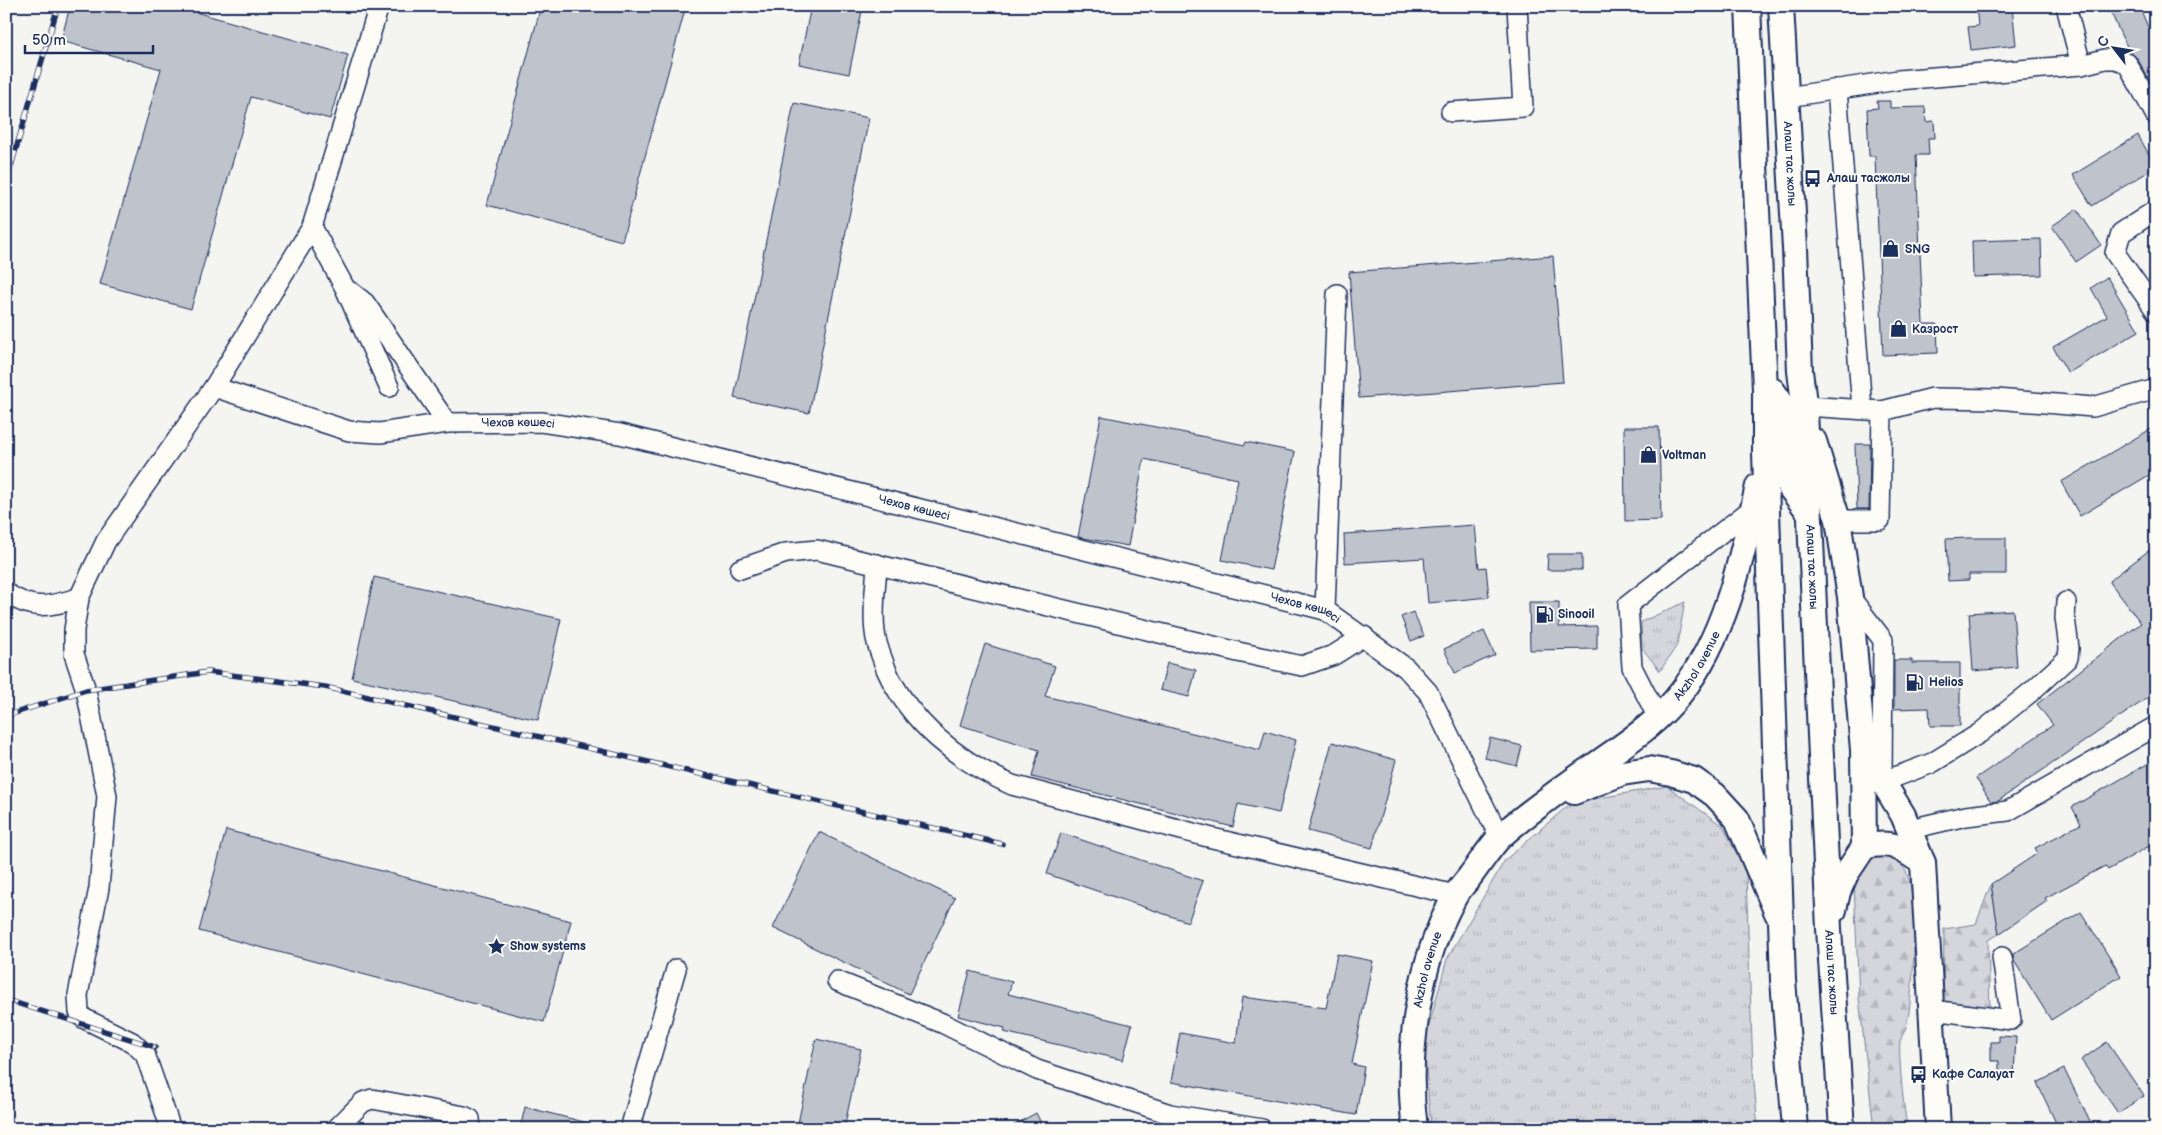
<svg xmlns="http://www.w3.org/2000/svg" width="2162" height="1135" font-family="'Balsamiq Sans',sans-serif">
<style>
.grass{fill:url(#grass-tufts);stroke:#78829c}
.forest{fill:url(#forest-firs);stroke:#78829c}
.building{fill:#bfc3cc;stroke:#1b2f5e}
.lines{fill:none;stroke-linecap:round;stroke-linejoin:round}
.minor-casing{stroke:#1b2f5e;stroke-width:22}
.major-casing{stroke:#1b2f5e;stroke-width:28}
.minor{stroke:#fdfcf7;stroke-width:19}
.major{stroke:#fdfcf7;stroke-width:24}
.rail-casing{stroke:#1b2f5e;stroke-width:5.5}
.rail{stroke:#fdfcf7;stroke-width:4;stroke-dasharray:11;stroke-linecap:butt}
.labels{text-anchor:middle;stroke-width:4;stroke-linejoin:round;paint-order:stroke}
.street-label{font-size:12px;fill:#1b2f5e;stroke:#fdfcf7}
.poi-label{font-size:12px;font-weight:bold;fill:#1b2f5e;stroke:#fdfcf7;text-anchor:start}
</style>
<defs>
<pattern id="grass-tufts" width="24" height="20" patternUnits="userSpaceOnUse" patternTransform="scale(1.25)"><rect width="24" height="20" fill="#d4d6db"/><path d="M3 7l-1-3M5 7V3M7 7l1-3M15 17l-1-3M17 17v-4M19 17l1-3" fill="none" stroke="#b5b8be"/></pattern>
<pattern id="forest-firs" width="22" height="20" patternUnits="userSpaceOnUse" patternTransform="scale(1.25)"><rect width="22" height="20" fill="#d4d6db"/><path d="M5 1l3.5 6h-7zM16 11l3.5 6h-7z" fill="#b5b8be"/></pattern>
</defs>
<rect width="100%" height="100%" fill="#f4f4f1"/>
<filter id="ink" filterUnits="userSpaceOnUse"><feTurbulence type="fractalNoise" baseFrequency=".02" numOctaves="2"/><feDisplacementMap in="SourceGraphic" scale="10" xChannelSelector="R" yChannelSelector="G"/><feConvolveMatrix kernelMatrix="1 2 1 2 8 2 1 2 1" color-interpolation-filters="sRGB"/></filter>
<g filter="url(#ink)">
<path class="grass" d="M1685 602 1677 645 1660 671 1642 648 1641 622Z
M1667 786 1724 827 1746 874 1753 1070 1758 1129H1431L1424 1044 1447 959 1505 860 1571 803Z"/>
<path class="forest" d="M1879 854C1887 857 1896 860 1902 866 1922 885 1913 995 1907 1023 1906 1030 1902 1035 1900 1041 1898 1052 1904 1117 1908 1129H1874L1859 998 1854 884 1864 862Z
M1991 884 1999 934 1988 940 1990 1013 1943 1001 1944 929 1976 924Z"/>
<path class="building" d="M70 6H174L348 55 330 119 251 97 191 309 100 284 161 69 61 41Z
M541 6H686L622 241 487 205Z
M811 6H863L849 74 799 64Z
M1976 6H2012L2016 45 1971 50 1968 27 1978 26Z
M2108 6H2139L2148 27 2151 26 2156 35V92L2137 58 2130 52 2122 37Z
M1877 101H1890V108L1925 107 1926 122 1934 121 1935 138H1928L1929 155H1916L1923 324H1937L1938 353 1883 355 1875 156H1869L1867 109 1878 108Z
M794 103 869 118 809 413 734 398Z
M2138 135 2156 167 2092 206 2073 175Z
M2077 209 2101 245 2076 262 2052 226Z
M2041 239 2042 275 1973 277 1972 241Z
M1553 256 1563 382 1359 398 1349 272Z
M2107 277 2139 331 2068 373 2053 347 2107 316 2091 288Z
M1101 416 1245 445 1246 442 1295 452 1271 570 1222 560 1238 479 1144 459 1128 546 1078 537Z
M2156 426V471L2080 516 2061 482Z
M1624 427H1659L1661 520 1625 521Z
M1855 444H1870L1869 509H1857Z
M1475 525 1479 568 1486 567 1489 597 1428 603 1424 558 1345 563 1344 534Z
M1968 538H2006V574H1969V580L1948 581 1946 539Z
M2156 545V692L1998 801 1991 802 1976 778 2053 725 2037 704 2141 623 2109 581Z
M1548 554H1582V570H1547Z
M374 577 561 619 538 720 352 678Z
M1529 602H1559V627L1597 626V649L1530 650Z
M2013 610 2017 667 1973 671 1969 613Z
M1413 612 1424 636 1411 641 1401 617Z
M1484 631 1495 655 1455 673 1444 649Z
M985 644 1055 666 1045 696 1260 750 1265 731 1296 740 1279 813 1238 804 1233 827 1032 777 1039 750 960 725Z
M1894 660H1912V663H1960V726H1930L1929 708 1894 709Z
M1167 663 1196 670 1189 697 1160 690Z
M1490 738 1522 746 1517 766 1485 758Z
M1332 742 1396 760 1372 848 1308 831Z
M2156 759V842L2108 870 2105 866 2045 898 2047 901 1999 934 1991 884 2038 853 2035 848 2081 824 2072 807Z
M226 830 571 921 544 1022 199 931Z
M819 832 955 898 909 994 773 928Z
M1061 833 1203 881 1188 922 1047 874Z
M2081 912 2121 976 2051 1020 2014 961 2013 954Z
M1337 954 1373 961 1352 1064 1364 1067 1356 1115 1171 1082 1180 1033 1236 1043 1242 997 1326 1008Z
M970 971 1012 982 1008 994 1132 1025 1123 1060 1004 1032 1005 1028 958 1016Z
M1999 1036 2016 1037 2014 1075 1999 1074V1061H1991V1042H1999Z
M816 1039 861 1049 844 1129H825L798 1123Z
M2107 1042 2144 1096 2118 1113 2081 1060Z
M2064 1069 2094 1129H2059L2037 1083Z
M525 1107 592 1124 591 1129H520Z
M1036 1113 1044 1129H1007Z"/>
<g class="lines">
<defs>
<g id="minor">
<path d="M2066 6 2081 65"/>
<path d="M1837 89 1862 409"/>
<path d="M1787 97 1898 80 2081 65 2105 59H2115L2127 63 2156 116"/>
<path d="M1451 112 1523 107 1517 6"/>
<path d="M2156 210 2121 233 2115 253 2156 311"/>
<path d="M312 227 345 288 389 387"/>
<path d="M351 292 365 303 447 423"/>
<path id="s1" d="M214 387 349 431 380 433 447 423 541 422 620 434 1325 610 1406 668 1428 692 1500 838"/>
<path d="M1805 406 1882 411 1933 398 1996 399 2093 407 2156 389"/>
<path d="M1838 520H1880L1882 411"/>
<path d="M877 564C876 586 872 610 875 632 876 645 882 657 886 669 910 723 958 761 1012 785L1208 837 1455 895"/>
<path d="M740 569 786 553 817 550 1238 652 1302 666 1334 655 1364 636"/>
<path d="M6 593C35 612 48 606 79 598"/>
<path d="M1850 597 1883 640 1882 781"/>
<path d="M1325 610 1337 294"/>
<path d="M1658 718 1632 667 1628 605 1753 508"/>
<path d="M1882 782 1932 763 1980 733 2032 691 2068 658 2069 648 2065 618 2066 602"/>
<path d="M1910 829 1966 816 2008 811 2156 726"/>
<path d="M837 981 942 1023 1037 1070 1170 1114 1262 1129"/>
<path d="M1932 1010 2011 1020 2002 957"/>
<path d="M171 1129 145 1054 132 1042 83 1018 79 1012 78 995 99 888 107 796 86 690 74 654V630L79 598 106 541 214 387 312 227 379 6"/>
<path d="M336 1129 363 1102 372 1099 464 1116 470 1119 471 1129"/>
<path d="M630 1129 676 969"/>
</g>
<g id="major">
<path d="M1748 6 1765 390V453L1783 980 1795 1129"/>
<path id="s2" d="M1781 6 1795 248 1800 371 1805 411 1829 929 1842 1129"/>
<path d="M1765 390 1773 391 1784 407 1786 475 1791 489 1808 511"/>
<path d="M1814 441 1838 520 1850 597 1863 750 1864 847 1846 874 1838 892 1834 910"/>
<path d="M1864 751 1903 815 1923 863 1938 1129"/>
<path d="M1574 792 1622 773 1649 769 1671 773 1694 780 1715 795 1737 819 1777 913"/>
<path d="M1864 847C1893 840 1899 847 1923 863"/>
<path id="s3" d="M1415 1129C1405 1054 1418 962 1455 896 1459 889 1466 882 1471 875 1480 863 1489 849 1499 838 1508 829 1519 821 1529 813 1549 798 1570 782 1591 768 1623 745 1656 725 1680 694 1726 636 1742 557 1758 486"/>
</g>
</defs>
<use href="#minor" class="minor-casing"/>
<use href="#major" class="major-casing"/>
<use href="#minor" class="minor"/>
<use href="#major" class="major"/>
<defs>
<path id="rail" d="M6 183 58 6
M6 716 86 690 208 672 325 687 1002 844
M6 1001 13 1002 155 1047"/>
</defs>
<use href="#rail" class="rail-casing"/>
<use href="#rail" class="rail"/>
</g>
</g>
<defs>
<symbol id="bus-bare" viewBox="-9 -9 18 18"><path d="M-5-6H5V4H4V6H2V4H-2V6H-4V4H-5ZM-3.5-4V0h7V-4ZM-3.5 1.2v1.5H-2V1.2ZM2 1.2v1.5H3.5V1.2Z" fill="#1b2f5e" stroke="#fdfcf7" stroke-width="2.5" paint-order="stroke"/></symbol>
<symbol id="shop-bare" viewBox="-9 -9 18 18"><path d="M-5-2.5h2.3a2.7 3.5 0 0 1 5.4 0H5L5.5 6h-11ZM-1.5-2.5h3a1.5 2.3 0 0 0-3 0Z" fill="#1b2f5e" stroke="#fdfcf7" stroke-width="2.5" paint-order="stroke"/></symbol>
<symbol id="fuel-bare" viewBox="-9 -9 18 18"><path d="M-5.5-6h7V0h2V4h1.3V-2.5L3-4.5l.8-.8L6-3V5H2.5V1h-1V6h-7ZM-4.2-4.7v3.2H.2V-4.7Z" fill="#1b2f5e" stroke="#fdfcf7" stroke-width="2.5" paint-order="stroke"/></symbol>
<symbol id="sight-bare" viewBox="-9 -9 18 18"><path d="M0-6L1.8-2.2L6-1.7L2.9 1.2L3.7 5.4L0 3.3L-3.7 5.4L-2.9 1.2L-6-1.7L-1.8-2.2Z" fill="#1b2f5e" stroke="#fdfcf7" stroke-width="2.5" paint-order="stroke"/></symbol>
</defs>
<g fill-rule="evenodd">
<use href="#bus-bare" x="1800" y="166" width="25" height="25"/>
<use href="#shop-bare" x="1878" y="236" width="25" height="25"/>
<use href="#shop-bare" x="1886" y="316" width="25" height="25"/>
<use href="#shop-bare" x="1636" y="442" width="25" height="25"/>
<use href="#fuel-bare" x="1532" y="602" width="25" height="25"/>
<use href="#fuel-bare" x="1902" y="670" width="25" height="25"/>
<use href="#sight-bare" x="484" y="934" width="25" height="25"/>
<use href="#bus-bare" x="1906" y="1062" width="25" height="25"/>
</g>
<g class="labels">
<g class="street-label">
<text dy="4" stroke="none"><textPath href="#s2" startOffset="158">Алаш тас жолы</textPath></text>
<text dy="4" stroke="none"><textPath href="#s1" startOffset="312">Чехов көшесі</textPath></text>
<text dy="4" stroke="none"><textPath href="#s1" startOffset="718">Чехов көшесі</textPath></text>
<text dy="4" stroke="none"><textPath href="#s2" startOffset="562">Алаш тас жолы</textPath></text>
<text dy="4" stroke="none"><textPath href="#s1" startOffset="1122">Чехов көшесі</textPath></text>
<text dy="4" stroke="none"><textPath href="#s3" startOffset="578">Akzhol avenue</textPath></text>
<text dy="4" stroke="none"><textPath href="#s3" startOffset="161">Akzhol avenue</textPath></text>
<text dy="4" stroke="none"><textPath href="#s2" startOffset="968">Алаш тас жолы</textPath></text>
</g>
<g class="poi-label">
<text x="1827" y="182">Алаш тасжолы</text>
<text x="1905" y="253">SNG</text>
<text x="1912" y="333">Казрост</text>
<text x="1662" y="459">Voltman</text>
<text x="1558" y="618">Sinooil</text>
<text x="1929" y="686">Helios</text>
<text x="510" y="950">Show systems</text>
<text x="1932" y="1078">Кафе Салауат</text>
</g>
</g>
<rect width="2162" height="1135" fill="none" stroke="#fdfcf7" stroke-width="25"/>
<rect x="12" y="12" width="2137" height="1110" fill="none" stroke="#1b2f5e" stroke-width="2" filter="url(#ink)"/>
<g transform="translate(2114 48) rotate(301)" stroke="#fdfcf7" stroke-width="4" paint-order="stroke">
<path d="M0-4L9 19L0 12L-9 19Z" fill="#1b2f5e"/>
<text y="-8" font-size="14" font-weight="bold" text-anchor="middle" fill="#1b2f5e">С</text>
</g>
<path d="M25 45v8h128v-8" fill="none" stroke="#1b2f5e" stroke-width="2.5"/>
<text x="32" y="45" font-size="15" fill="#1b2f5e" stroke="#fdfcf7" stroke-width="4" paint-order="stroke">50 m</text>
</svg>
